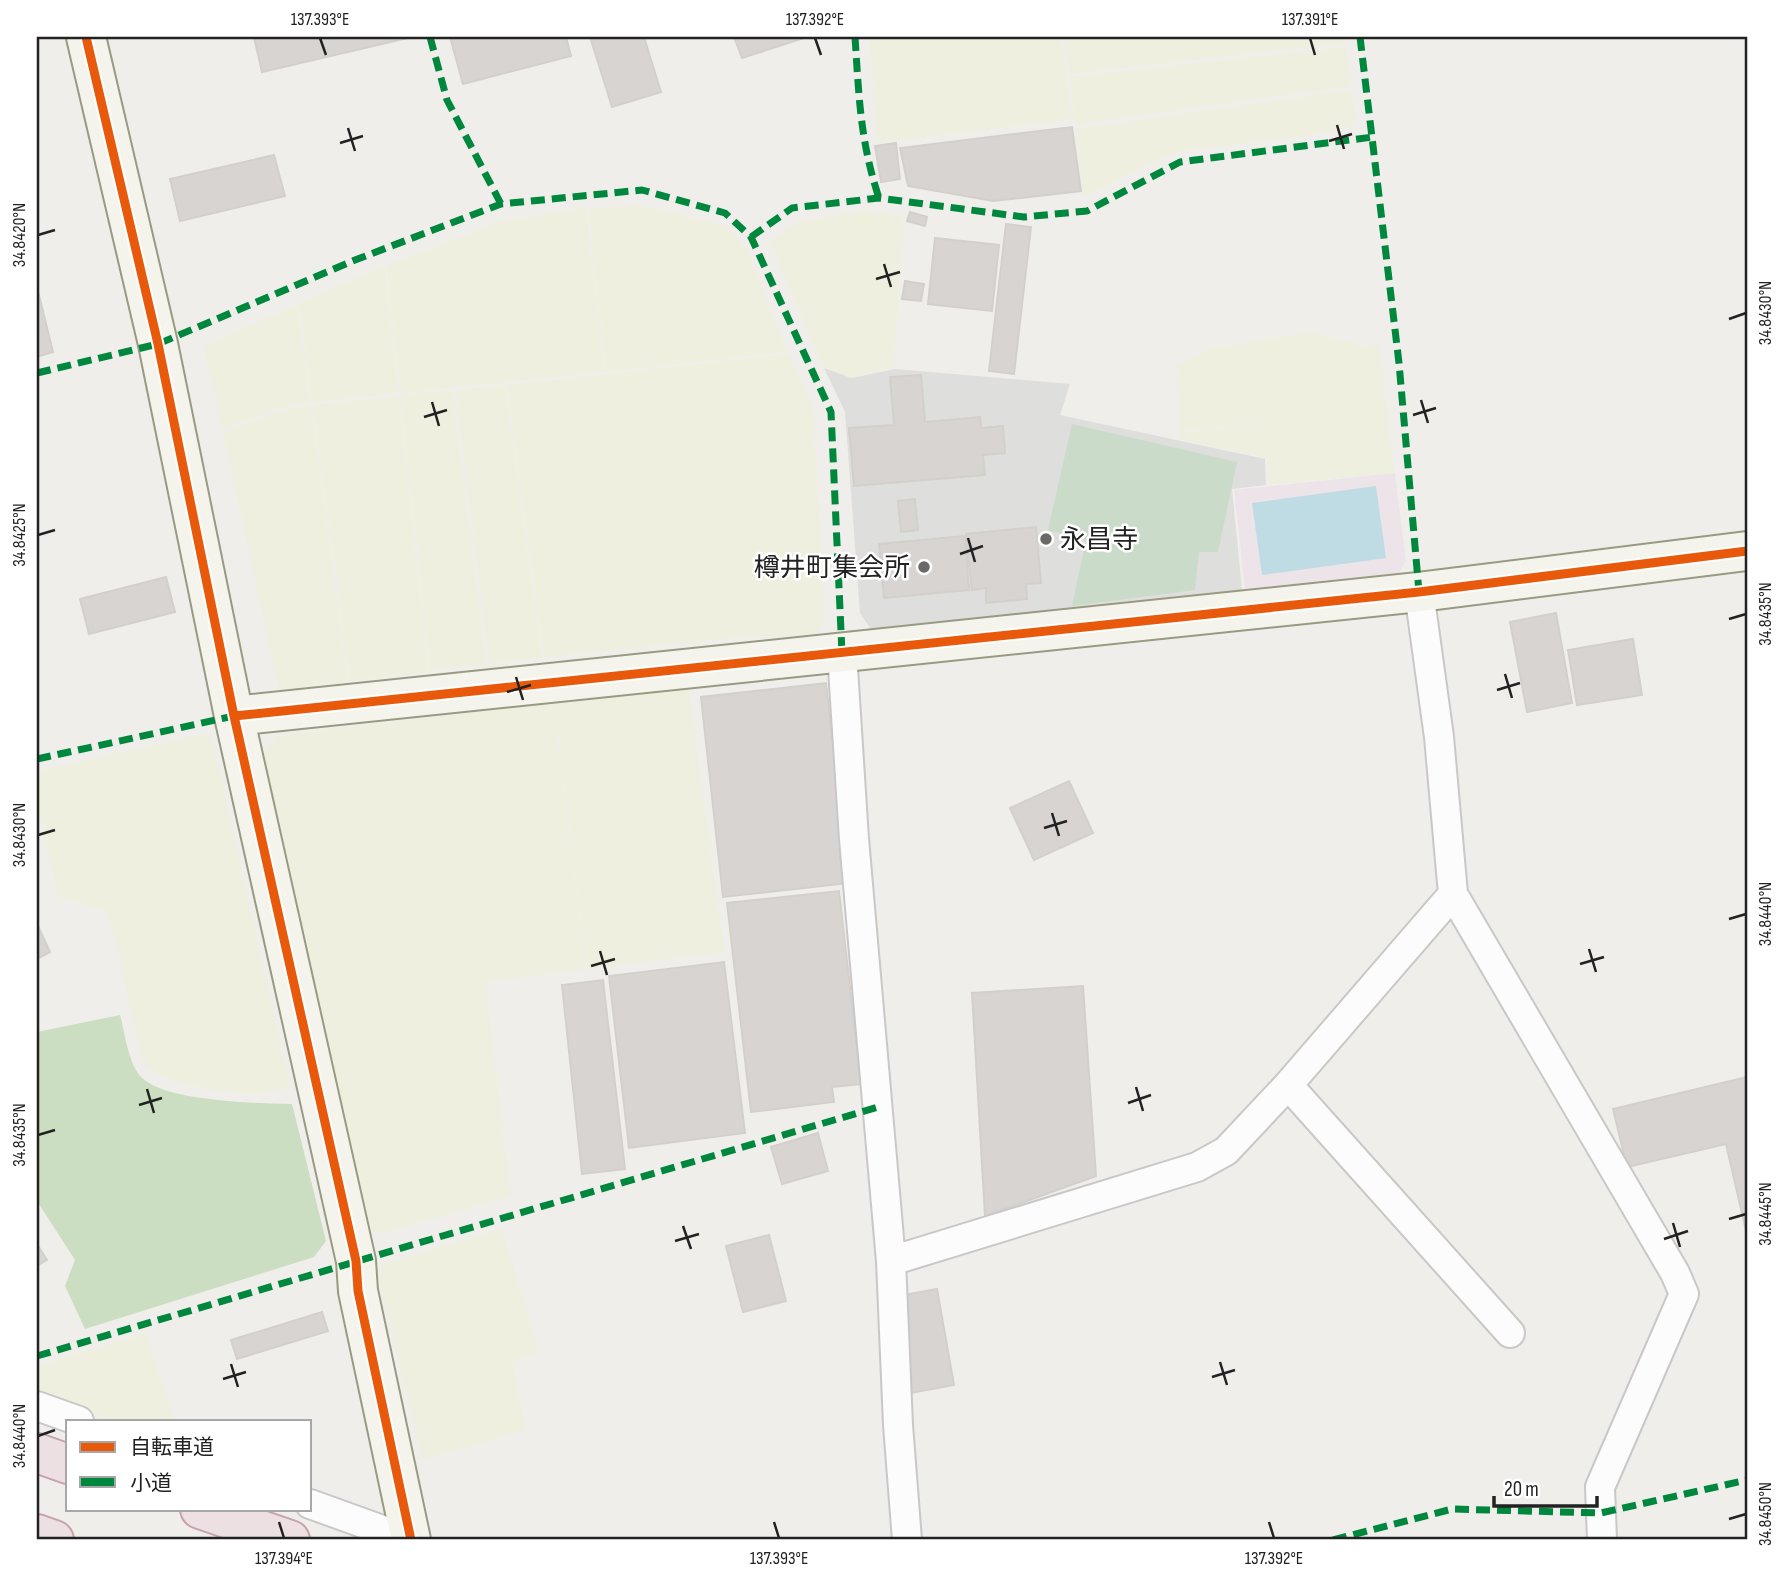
<svg xmlns="http://www.w3.org/2000/svg" width="1784" height="1577" font-family="'Sofia Sans Condensed','Noto Sans JP',sans-serif">
<style>
.industrial{fill:#ede4e9}
.religious{fill:#dededc}
.farmland{fill:#efefdf}
.forest{fill:#cbdec1}
.cemetery{fill:#cadbca}
.water{fill:#bfdbe3}
.building{fill:#d7d4d2;stroke:#d3d0cc;stroke-width:2}
.lines{fill:none;stroke-linecap:round;stroke-linejoin:round}
.street-casing{stroke:#c9c8c7;stroke-width:32}
.secondary-casing{stroke:#999a82;stroke-width:42}
.highway-casing{stroke:#c5a2ac;stroke-width:42}
.street{stroke:#fdfcfc;stroke-width:28}
.secondary{stroke:#f4f4ed;stroke-width:38}
.highway{stroke:#ece0e2;stroke-width:38}
.quiet{stroke:#00873e;stroke-width:7;stroke-dasharray:14 7;stroke-linecap:butt}
.cycleway-casing{stroke:#fff;stroke-width:13}
.cycleway{stroke:#e8590c;stroke-width:9}
.ticks{fill:none;stroke:#222;stroke-width:2.5}
.poi-dot{fill:#6a6968;stroke:#fff;stroke-width:2.5}
.labels{text-anchor:middle;stroke-width:5;stroke-linejoin:round;paint-order:stroke}
.poi-label{font-size:26px;fill:#222;stroke:#fff;text-anchor:start}
.neatline{fill:none;stroke:#222;stroke-width:2.5}
.ticks-label{font-size:18px;text-anchor:middle;fill:#222}
</style>
<rect width="100%" height="100%" fill="#f0eeeb"/>
<path class="industrial" d="M1395 473 1406 561 1399 573 1245 589 1234 490Z"/>
<path class="religious" d="M824 368 852 378 895 369 1070 384 1060 415 1265 459 1266 485 1232 489 1242 590 872 631 860 613 845 412Z"/>
<path class="farmland" d="M869 37H1062L1071 120 878 142Z
M1065 37H1346L1347 43 1069 74Z
M1346 47 1351 86 1075 125 1069 77Z
M1351 90 1356 124 1337 131 1182 151 1167 155 1083 197 1076 129Z
M639 205 728 226 747 250 788 352 606 372 588 209Z
M586 208 604 372 401 393 386 266 503 221Z
M864 210 903 217 894 368 851 378 822 366 770 242 797 222Z
M384 266 399 393 312 402 299 304Z
M297 305 310 402 274 409 222 430 204 346Z
M1310 332 1364 346 1379 344 1394 473 1269 484 1268 458 1179 439 1180 433 1282 421 1181 431 1177 366 1211 348Z
M789 354 813 409 825 620 816 634 734 638 544 657 507 385Z
M505 385 542 658 489 664 455 390Z
M452 390 486 664 430 671 401 395Z
M399 396 428 672 350 681 313 405Z
M311 405 348 681 279 690 223 433 275 412Z
M688 687 725 952 587 969 554 702Z
M553 702 586 969 485 982 511 1196 380 1234 367 1225 262 756 277 736Z
M203 734 212 738 290 1089 249 1094 218 1091 182 1084 151 1071 143 1062 109 915 100 909 59 898 37 803V771Z
M502 1229 539 1352 512 1363 526 1430 423 1460 378 1275 387 1262Z
M147 1333 174 1421H111L37 1393V1366Z"/>
<path class="forest" d="M120 1015C125 1033 128 1061 140 1076 163 1102 258 1103 292 1104L326 1241 314 1257 85 1329 65 1286 75 1260 37 1201V1032Z"/>
<path class="cemetery" d="M1072 424 1237 462 1218 552H1199L1195 590 1072 606 1086 540 1048 530Z"/>
<path class="water" d="M1376 486 1386 558 1262 575 1252 503Z"/>
<path class="building" d="M254 37H412L262 72Z
M450 37H566L571 56 463 84Z
M600 37H644L661 92 612 107 591 40Z
M734 37H807L742 58Z
M1072 127 1081 191 993 201 908 186 900 148Z
M896 143 900 179 881 182 875 146Z
M274 155 285 196 180 221 170 179Z
M910 212 927 217 925 226 907 221Z
M1006 224 1031 227 1014 374 989 371Z
M935 238 999 245 992 311 928 304Z
M905 281 924 284 921 301 902 299Z
M37 287 53 352 37 357Z
M921 375 925 422 980 417 981 428 1003 426 1005 453 983 455 985 475 854 486 849 428 894 425 890 377Z
M915 499 918 530 901 532 898 501Z
M1036 527 1041 583 1026 584 1027 599 986 603V588L972 590 966 534Z
M965 536 969 590 884 598 879 544Z
M166 577 175 612 89 634 80 599Z
M1556 613 1572 703 1527 712 1510 622Z
M1633 639 1642 695 1577 705 1568 650Z
M826 683 848 883 723 897 701 697Z
M1069 781 1093 833 1034 860 1010 808Z
M839 891 861 1084 832 1087 834 1102 751 1112 727 903Z
M37 924 50 952 37 959Z
M724 962 745 1133 629 1148 609 976Z
M603 980 625 1169 582 1174 562 985Z
M1083 986 1096 1176 985 1216 972 993Z
M1747 1077V1235L1726 1144 1627 1167 1613 1109Z
M818 1133 828 1171 782 1184 771 1147Z
M769 1235 786 1301 743 1312 726 1246Z
M37 1244 47 1260 37 1266Z
M937 1289 954 1385 910 1393 893 1297Z
M322 1312 328 1331 237 1359 231 1340Z"/>
<g class="lines">
<defs>
<path id="street" d="M1419 592 1439 737 1453 894 1675 1273 1684 1294 1600 1487 1602 1540
M842 653 854 839 891 1261 898 1425 907 1540
M1288 1085 1510 1333
M891 1261 1197 1167 1226 1151 1288 1085 1453 894
M37 1406 79 1421
M310 1504 410 1540"/>
<path id="secondary" d="M86 37 158 344 234 716 356 1261 358 1291 411 1540
M234 716 1419 592 1747 551"/>
<path id="highway" d="M37 1453 68 1464
M200 1509 290 1540
M37 1534 54 1540"/>
</defs>
<use href="#street" class="street-casing"/>
<use href="#secondary" class="secondary-casing"/>
<use href="#highway" class="highway-casing"/>
<use href="#street" class="street"/>
<use href="#secondary" class="secondary"/>
<use href="#highway" class="highway"/>
<path class="quiet" d="M430 37 447 100 501 204
M855 37C859 96 860 141 879 198
M1360 37 1399 363 1419 592
M751 237 792 208 879 198 1024 217 1087 211 1180 162 1373 137
M37 373 158 344 355 260 501 204 642 190 725 213 751 237 831 412 842 653
M37 759 234 716
M37 1356 878 1107
M1333 1540 1452 1509 1601 1513 1747 1480"/>
<defs>
<path id="cycleway" d="M86 37 158 344 234 716 356 1261 358 1291 411 1540
M234 716 1419 592 1747 551"/>
</defs>
<use href="#cycleway" class="cycleway-casing"/>
<use href="#cycleway" class="cycleway"/>
</g>
<path class="ticks" d="M320 38 326 55M815 38 821 55M1310 38 1315 55M1337 125 1344 149M348 128 355 151M1329 141 1352 134M340 143 363 136M38 235 55 230M884 264 891 287M876 279 900 272M1729 319 1746 313M1421 400 1428 423M432 402 439 426M1413 415 1436 408M424 417 447 410M38 535 55 530M968 538 975 562M960 554 983 546M1729 619 1746 614M1505 674 1512 698M516 677 523 700M1497 690 1520 683M507 692 531 685M1052 813 1059 836M1044 828 1067 821M38 835 55 830M1729 919 1746 914M1589 949 1596 972M600 951 607 975M1580 964 1604 957M591 966 615 959M1136 1087 1143 1111M147 1089 154 1113M1128 1103 1151 1095M139 1105 162 1098M38 1135 55 1130M1729 1219 1746 1214M1673 1223 1680 1247M683 1226 691 1249M1664 1239 1688 1231M675 1241 699 1234M1220 1362 1227 1385M231 1364 238 1387M1212 1377 1235 1370M223 1379 246 1372M38 1436 55 1430M1729 1519 1746 1514M279 1522 284 1538M774 1522 779 1538M1269 1522 1274 1538"/>
<g class="poi-dot">
<circle cx="1046" cy="539" r="7"/>
<circle cx="924" cy="567" r="7"/>
</g>
<g class="labels">
<g class="poi-label">
<text x="1060" y="548">永昌寺</text>
<text x="910" y="576" text-anchor="end">樽井町集会所</text>
</g>
</g>
<rect width="1784" height="1577" fill="none" stroke="#ffffff" stroke-width="77"/>
<rect x="66" y="1420" width="245" height="91" fill="#ffffff" stroke="#a7a7a7" stroke-width="2"/>
<rect x="80" y="1442" width="35" height="10" fill="#e8590c" stroke="#a7a7a7" stroke-width="2"/>
<text x="130" y="1454" font-size="21" fill="#222222">自転車道</text>
<rect x="80" y="1477" width="35" height="10" fill="#00873e" stroke="#a7a7a7" stroke-width="2"/>
<text x="130" y="1490" font-size="21" fill="#222222">小道</text>
<path d="M1494 1496v10h103v-10" fill="none" stroke="#222222" stroke-width="3.5"/>
<text x="1504" y="1496" font-size="21" fill="#222222" stroke="#ffffff" stroke-width="5" paint-order="stroke">20 m</text>
<rect x="38" y="38" width="1708" height="1500" class="neatline"/>
<g class="ticks-label">
<text x="320" y="25">137.393°E</text>
<text x="815" y="25">137.392°E</text>
<text x="1310" y="25">137.391°E</text>
<text transform="translate(19 235) rotate(-90)" y="6">34.8420°N</text>
<text transform="translate(1765 313) rotate(-90)" y="6">34.8430°N</text>
<text transform="translate(19 535) rotate(-90)" y="6">34.8425°N</text>
<text transform="translate(1765 614) rotate(-90)" y="6">34.8435°N</text>
<text transform="translate(19 835) rotate(-90)" y="6">34.8430°N</text>
<text transform="translate(1765 914) rotate(-90)" y="6">34.8440°N</text>
<text transform="translate(19 1135) rotate(-90)" y="6">34.8435°N</text>
<text transform="translate(1765 1214) rotate(-90)" y="6">34.8445°N</text>
<text transform="translate(19 1436) rotate(-90)" y="6">34.8440°N</text>
<text transform="translate(1765 1514) rotate(-90)" y="6">34.8450°N</text>
<text x="284" y="1564">137.394°E</text>
<text x="779" y="1564">137.393°E</text>
<text x="1274" y="1564">137.392°E</text>
</g>
</svg>
